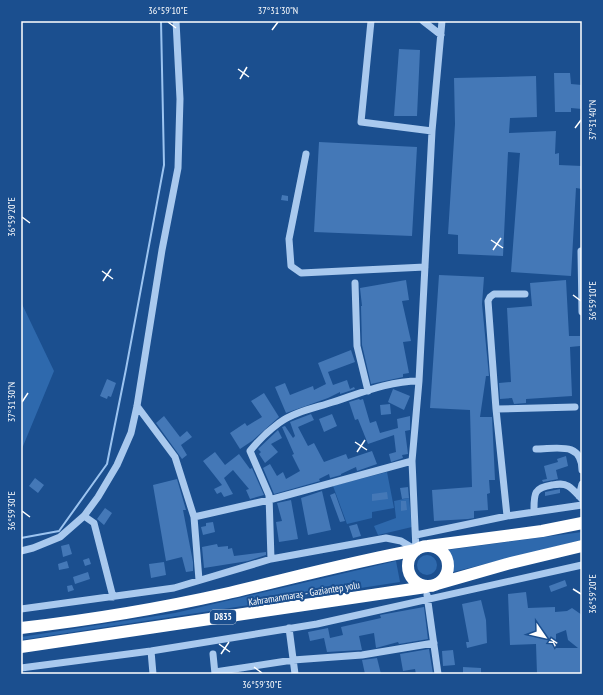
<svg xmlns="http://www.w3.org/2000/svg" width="603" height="695" font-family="'PT Sans Narrow',sans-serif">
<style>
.green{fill:#2e69ad}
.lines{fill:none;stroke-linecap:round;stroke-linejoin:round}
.stream{stroke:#9cc4f0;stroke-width:2}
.building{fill:#4478b7;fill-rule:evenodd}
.minor{stroke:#a9c9ee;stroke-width:7}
.highway{stroke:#fff;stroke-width:12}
.ticks{fill:none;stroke:#fff;stroke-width:1.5}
.labels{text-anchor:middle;stroke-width:4;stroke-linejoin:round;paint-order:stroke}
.shield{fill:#1b4f8f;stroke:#bbcadd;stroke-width:1}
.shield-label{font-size:9px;font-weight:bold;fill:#fff}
.street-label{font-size:10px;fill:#fff;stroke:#1b4f8f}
.neatline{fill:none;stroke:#fff;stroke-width:1.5}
.ticks-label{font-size:10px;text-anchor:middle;fill:#fff}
</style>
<rect width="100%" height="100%" fill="#1b4f8f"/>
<path class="green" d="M21 302 54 371 21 451Z
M387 472 394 508 372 512V518L347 524 333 486Z
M409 498 412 527 378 535 374 526 396 518 394 501Z
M582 532V540L453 572 447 550Z
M417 565a10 10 0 1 1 20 0a10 10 0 1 1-20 0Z
M396 561 400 582 21 640V637L175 613Z"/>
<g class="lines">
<path class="stream" d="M21 538 59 531 107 464 126 369 164 165 161 21"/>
</g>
<path class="building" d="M399 49 420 50 417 116H394Z
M554 73H570L571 84 582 85V109L571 108V112H555Z
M536 76 537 117 510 118 509 133 556 131 555 154 559 153V165L582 166V189L576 188 571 276 511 272 520 153 508 152 503 256 458 254V235L448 234 455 124 454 78Z
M319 142 417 147 412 236 314 232Z
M282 195 288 196V201L281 200Z
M439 275 484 277 482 304 489 376H486L480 417H492L495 480H489L490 493 487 494 488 510 474 511V518L468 519 434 521 432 490 472 487 470 410 430 408Z
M406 280 409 300 402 301 411 341 403 342 409 373 403 374V377L371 384 362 345 361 306H362L360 288Z
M566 280 569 336H580V346L570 347 572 396 526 399V403L514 404 512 398 500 399 499 383 511 382 507 308 532 306 530 283Z
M351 350 355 362 328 372 333 385 347 380 350 389 354 387 355 389 340 394V392L328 398 286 413 275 387 285 383 290 395 313 386 314 390 326 384 318 363Z
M107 379 116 383 111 397 108 396 107 399 100 396Z
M393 389 410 396 404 410 388 402Z
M264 393 279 417 252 441 240 449 230 433 245 423 247 426 262 417 251 401Z
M359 399 360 400 363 399 370 423 376 421 380 433 398 428 397 419 410 416V430L405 431 408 454 402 455 403 458 391 462 389 454 396 452 394 435 368 444 358 419 355 420 349 402Z
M390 404 391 414 381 415 380 405Z
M311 414 314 420 298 427 308 446 314 443 324 462 346 454 348 459 372 451 377 464 357 471 356 467 341 474V475L330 478 329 474 319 479 320 481 274 494 263 468 270 464 277 476 283 472 286 479 300 471 292 455 294 454 282 427 285 426 293 438 295 436 290 422Z
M332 414 337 426 324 432 319 419Z
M164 416 180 437 187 431 192 437 181 445 187 455 182 459 156 423Z
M278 430 282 438 271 444 278 452 265 463 259 454 261 452 258 449Z
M215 452 225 465 239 454 250 469 252 468 264 495 250 499 246 490 249 489 233 470 224 478 233 494 224 497 221 492 217 494 214 489 222 485 203 461Z
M566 456 568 466 556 470 558 479 543 482 542 480 547 479 544 466 558 462 557 459Z
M35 478 44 485 38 493 29 486Z
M177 479 186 510H183L193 562V571L186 572 182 557 166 561 153 485Z
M408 487 409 498 402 499 400 488Z
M560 489V493L545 496V492Z
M322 491 331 530 308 535 301 498Z
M387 492 388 499 372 501V494Z
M335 493 345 521 340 522 330 495Z
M291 500 298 539 279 542 276 522 282 521 277 503Z
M401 501H406L407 510 401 511Z
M105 508 112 513 104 525 97 519Z
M213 522 215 532 203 535 201 527 206 526V523Z
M357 524 361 536 353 538 349 526Z
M69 544 72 554 63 557 61 546Z
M217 544 218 547 228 546V549L232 548 234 556 266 552V555L248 561 204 568 202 547Z
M89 558 91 564 85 566 83 560Z
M67 561 69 568 59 570 58 564Z
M164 562 166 575 151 578 149 564Z
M88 572 90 579 75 584 73 577Z
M565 580 567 586 551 592 549 586Z
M72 585 74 590 68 592 67 586Z
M526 592 528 608 555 607V612L567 611 572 608 582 615V674H537L536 644 510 645 508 594ZM566 630 568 640 578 648H556V634Z
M481 600 486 620 487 643 467 648 466 642H469L462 604Z
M424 607 428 639 399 644 398 642 376 648 374 633 359 636 362 650 327 652 324 638 310 641 308 632 328 628 330 638 343 635 341 627 381 618 380 615Z
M429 649 433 674H416L415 669 403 671 400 654Z
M453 650 455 665 443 666 442 651Z
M377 658 381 674H365L362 660Z
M463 667 481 668V674H463Z"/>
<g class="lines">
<path class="minor" d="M371 21 361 122 432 131
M423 21 441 35
M306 154 289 239 291 266 301 273 425 267
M581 251 582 312
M355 283 357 346 368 391
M137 406 175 457 194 517 199 580
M496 409 575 407
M536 449C556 449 582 441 582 470
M579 496 582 484
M534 512C534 494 533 488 552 485 558 484 563 483 568 486 573 489 578 495 582 499
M84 516 94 523 113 597
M507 516 496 409 488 301 490 297 494 294H525
M194 517 269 500 412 461
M416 535 507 516 582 505
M21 551 33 548 60 537 84 516 98 497 117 465 131 433 137 406 162 250 178 168 180 99 176 21
M271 559 269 495 250 451C258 441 268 431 279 423 294 412 315 408 333 402 361 393 389 381 419 381
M427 595 438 674
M21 609 174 588 271 559 386 538 401 541 416 550 412 461 419 381 432 131 442 21
M289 628 295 674
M151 651 153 674
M213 654 215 674
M21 668 151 651 317 624 582 565
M215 672 293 660 362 655 434 643"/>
<path class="highway" d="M408 566a20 20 0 1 1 40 0a20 20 0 1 1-40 0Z
M428 546 542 531 582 523
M437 584 507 564 582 546
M21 628C89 620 157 609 224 594 288 579 351 562 416 550
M21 647 426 587"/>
</g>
<path class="ticks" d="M168 22 176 28M272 30 278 22M238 69 249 77M240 79 247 67M575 128 581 120M22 217 30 223M491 240 503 248M493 250 501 238M102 271 113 279M103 281 111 269M573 295 581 301M22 402 28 393M355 442 367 450M357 452 365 440M22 511 30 517M573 589 581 594M219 644 230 652M221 654 229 642M254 667 262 673"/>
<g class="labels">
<rect class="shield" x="210" y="610" width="26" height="14" rx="3"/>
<g class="shield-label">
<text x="223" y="620">D835</text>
</g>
<g class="street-label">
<text transform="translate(304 593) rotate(-9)" y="4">Kahramanmaraş - Gaziantep yolu</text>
</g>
</g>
<rect width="603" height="695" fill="none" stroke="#1b4f8f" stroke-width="44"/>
<g transform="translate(545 637) rotate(124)" stroke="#1b4f8f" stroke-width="3" paint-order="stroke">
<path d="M0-3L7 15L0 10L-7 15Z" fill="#ffffff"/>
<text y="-6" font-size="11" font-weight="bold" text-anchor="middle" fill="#ffffff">K</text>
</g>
<rect x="22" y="22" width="559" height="651" class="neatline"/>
<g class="ticks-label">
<text x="168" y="14">36°59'10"E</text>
<text x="278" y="14">37°31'30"N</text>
<text transform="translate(592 120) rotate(-90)" y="4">37°31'40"N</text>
<text transform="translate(11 217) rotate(-90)" y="4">36°59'20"E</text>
<text transform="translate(592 301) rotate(-90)" y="4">36°59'10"E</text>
<text transform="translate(11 402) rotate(-90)" y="4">37°31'30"N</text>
<text transform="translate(11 511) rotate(-90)" y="4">36°59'30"E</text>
<text transform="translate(592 594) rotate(-90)" y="4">36°59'20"E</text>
<text x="262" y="688">36°59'30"E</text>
</g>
</svg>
